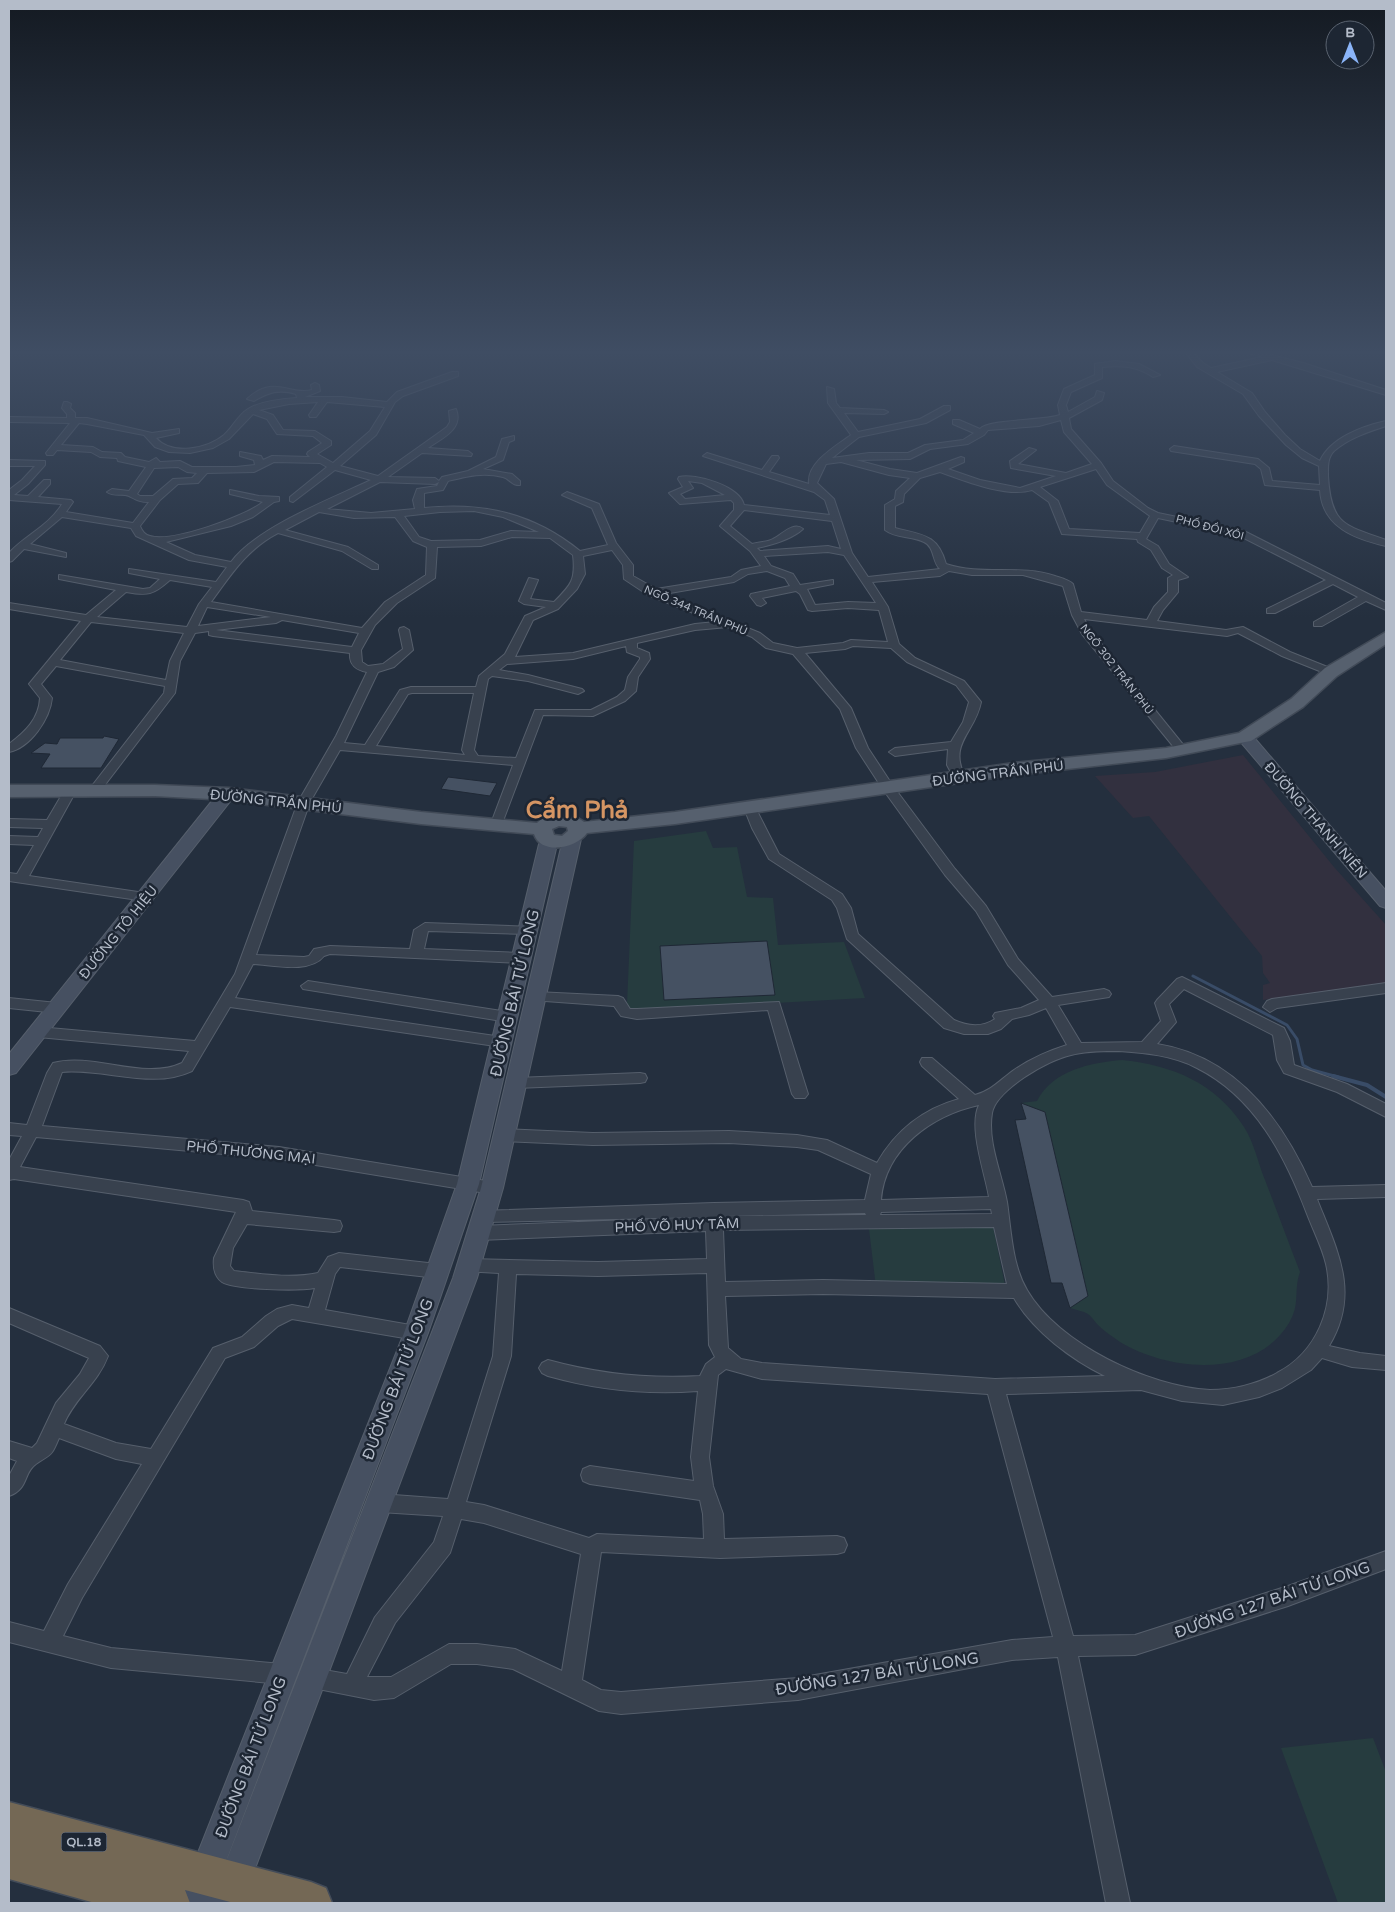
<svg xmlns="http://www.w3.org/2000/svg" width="1395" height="1912" font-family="'Varela Round',sans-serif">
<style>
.medical{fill:#32303f}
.green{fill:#263c3f}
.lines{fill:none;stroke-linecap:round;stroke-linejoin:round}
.stream-far1{stroke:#394c67;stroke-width:3}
.stream{stroke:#394c67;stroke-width:4}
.building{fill:#455162;stroke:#1f2835}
.street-casing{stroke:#565f6c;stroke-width:2}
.secondary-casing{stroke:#565f6c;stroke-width:2}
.primary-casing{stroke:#414a57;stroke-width:3}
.highway-casing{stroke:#434c59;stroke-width:3}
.street{fill:#38414e;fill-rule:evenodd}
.secondary{fill:#465061;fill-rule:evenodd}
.primary{fill:#56606e;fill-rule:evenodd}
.highway{fill:#746855;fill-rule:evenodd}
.labels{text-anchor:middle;stroke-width:5;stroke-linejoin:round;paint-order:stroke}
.far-street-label{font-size:11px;fill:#b4bcc9;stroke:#1d2633}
.shield{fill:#1d2633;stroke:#878f9c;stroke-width:1}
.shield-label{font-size:12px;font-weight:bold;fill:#b4bcc9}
.street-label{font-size:14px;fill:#b4bcc9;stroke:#1d2633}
.near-street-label{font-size:16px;fill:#b4bcc9;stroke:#1d2633}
.town-label{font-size:24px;font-weight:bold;fill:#d59563;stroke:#1d2633}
</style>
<rect width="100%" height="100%" fill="#242f3e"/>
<path class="medical" d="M1243 755 1334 867 1386 925V984L1263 1000V985L1270 983 1263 973 1262 956 1149 816 1133 818 1095 776 1155 772Z"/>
<path class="green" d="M706 831 713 848 737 847 747 897 773 898 778 945 844 942 865 998 635 1011 629 1009 627 1005 634 841Z
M1122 1060C1172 1065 1216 1083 1244 1127 1254 1142 1258 1163 1265 1180 1277 1211 1288 1241 1300 1272 1293 1292 1301 1303 1289 1323 1255 1379 1170 1372 1120 1342 1113 1337 1104 1331 1098 1325 1095 1322 1092 1317 1088 1314 1083 1311 1076 1310 1070 1308L1062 1283H1051L1015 1120 1026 1119 1021 1103 1037 1101C1053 1070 1090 1063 1122 1060Z
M993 1227 1005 1285 876 1287 869 1229Z
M1373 1738 1386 1772V1903H1338L1281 1748Z"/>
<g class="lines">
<path class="stream-far1" d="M1193 976 1287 1025 1297 1039 1303 1065 1312 1070 1338 1077"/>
<path class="stream" d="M1333 1076 1367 1085 1386 1097"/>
</g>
<path class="building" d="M104 736 119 739 101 768H41L50 754 31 753 45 743 57 744 60 738H103Z
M448 777 497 783 490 796 441 789Z
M767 941 775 995 664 1000 660 946Z
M1021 1103 1045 1112 1088 1296 1070 1308 1062 1283H1051L1015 1120 1026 1119Z"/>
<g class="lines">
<defs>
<path id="street" d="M1164 350H1191L1203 363 1211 368 1262 357 1240 350H1252L1303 363 1386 390V395L1272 360 1217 372 1252 393 1265 412 1285 435 1300 449 1320 461C1330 438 1363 426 1386 421V426C1368 432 1349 438 1334 451 1327 458 1328 468 1328 476 1331 525 1344 525 1386 540V546C1355 539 1322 527 1320 490L1265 485 1261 469 1255 464 1171 451 1170 449 1174 446 1258 459 1269 468 1272 481 1320 485 1319 466 1302 458 1286 445 1259 416 1243 394 1197 367 1186 353 1168 352Z
M1115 361 1139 364 1160 375 1153 377C1137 366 1121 365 1102 367V378L1071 392 1066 405 1068 412 1095 397 1097 391 1104 393 1102 400 1069 418 1071 429 1101 463 1113 481 1148 508 1158 513 1244 531 1386 603V610L1366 601 1322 626H1314V622L1358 597 1333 584 1275 613H1267V609L1326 580 1238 535 1158 518 1146 539 1158 546 1169 564 1188 577 1178 580V592L1163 610 1157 621 1226 630 1243 627 1290 652 1335 670V674H1327L1282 656 1238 633 1227 636 1084 619 1091 631 1185 747V751H1177L1082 634 1072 615 1063 586 1023 575H972L949 571 940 576 872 582 888 607 899 644 915 658 964 681 981 702C975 733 948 743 965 777L959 781 955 780 947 765 948 749 895 756 889 752 895 748 951 742 963 722 969 702 956 685 907 662 891 648 853 646 845 649 805 653 851 708 868 748 893 786 955 869 986 906 1018 959 1052 997 1104 989 1109 991 1111 994 1109 997 1058 1005 1081 1043 1142 1042 1161 1021 1155 1003 1157 1000 1177 979 1182 977 1284 1028 1290 1041 1294 1065 1347 1084 1386 1104V1117L1337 1092 1284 1073 1277 1060 1273 1035 1184 989 1169 1004 1176 1022 1157 1044C1235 1056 1282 1119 1312 1187L1386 1185V1197L1317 1199C1337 1250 1361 1293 1329 1346L1360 1353 1386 1356V1370L1352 1367 1322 1358 1311 1370 1282 1388 1259 1397 1223 1405 1182 1401 1141 1390 1006 1394 1073 1636 1135 1635 1288 1586 1386 1551V1569L1288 1606 1135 1655 1078 1656 1130 1903H1106L1058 1657 1012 1660 798 1700 621 1714 599 1711 513 1669 477 1664H451L394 1698 374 1700 313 1688 306 1685 303 1678 306 1671 313 1668 347 1674 375 1617 434 1542 443 1516 380 1512 373 1509 370 1503 373 1497 380 1494 448 1499 493 1356 499 1273 463 1271 461 1266 463 1261 469 1259 598 1262 707 1259 706 1231 479 1240 473 1238 471 1233 473 1228 479 1226 706 1217 484 1222 478 1221 476 1216 478 1211 714 1203 865 1200 871 1174 818 1150 797 1147 729 1143 593 1145 504 1141 499 1139 496 1135 499 1131 504 1129 593 1133 729 1131 797 1135 827 1140 877 1163C896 1130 923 1109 959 1099L922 1066 920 1062 922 1058H932L975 1095C991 1091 1000 1080 1014 1070 1030 1059 1048 1051 1067 1045L1046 1008 1029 1015 1012 1019 1001 1029 988 1034H964L944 1028 847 939 837 908 832 900 769 859 752 828 744 808 746 805H754L779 854 842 894 851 908 858 934 954 1020C967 1026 982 1028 995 1019L993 1016 995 1013 1021 1008 1039 1000 1008 965 976 911 945 875 882 788 856 748 840 709 793 654 766 648 752 637 728 627 695 630 637 643V648L649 653 650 659 638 677 636 691 625 701 593 716 543 715 500 829 496 830 490 826 513 765 340 750 310 802 256 955 304 957 309 956 314 949 330 946 410 949 414 930 425 923 534 927 536 930 534 933 529 934 428 931 424 949 522 953 529 958 522 963 330 954 324 956C310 974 273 965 253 964L235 998 502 1037 507 1038 509 1042 507 1046 502 1047 230 1007 192 1071C152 1090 105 1068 62 1072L42 1126 279 1147 492 1182 498 1184 500 1188 498 1192 492 1194 279 1159 36 1137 20 1167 243 1200 249 1202 252 1211 334 1220 340 1221 342 1226 340 1231 334 1232 247 1224 233 1248 230 1266 234 1271C261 1274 290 1279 318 1273L328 1257 339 1253 437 1264 443 1266 445 1271 443 1276 437 1278 340 1267 335 1274 325 1310 416 1326 422 1328 425 1333 422 1338 416 1340 292 1319 278 1326 254 1347 225 1358 82 1598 63 1636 111 1648 282 1664 289 1667 292 1674 289 1681 282 1684 111 1668 9 1642V1622L44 1631 68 1584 142 1464 116 1459 59 1438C51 1457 52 1453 36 1464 23 1473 29 1489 9 1496V1476L17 1461 9 1458V1441L32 1448 37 1443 56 1403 80 1374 89 1358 9 1323V1308L100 1346 108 1356C98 1383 74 1399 64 1424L116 1443 151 1449 213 1348 242 1337 266 1316 277 1309 292 1305 309 1308 315 1288C298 1291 236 1290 222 1282 214 1276 213 1267 214 1258L236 1212 14 1179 9 1180V1160L22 1136 9 1135V1123L27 1125 47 1073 53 1063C93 1052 144 1081 182 1063L189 1051 38 1037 31 1032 38 1027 195 1041 235 974 298 802 336 736 367 672C356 670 349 665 350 653L213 636 209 635V631L195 633 180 661 175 693 98 794H90L88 791 164 693 165 686 56 666 41 684 52 698C50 719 30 748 9 752V744C25 732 39 719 40 698L29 684 81 621 9 609V603L86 615 116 590 59 579V575L143 589 150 588 160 579 129 573V569L216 582 227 567 189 560 136 536 131 528 62 517 30 544 66 553V557L24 549 12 561 9 562V553C24 536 50 525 62 504L9 500V490L22 480 35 466H9V460L45 461V465L28 484 14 495 28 496 44 480H50V484L38 497 71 500 73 502 66 512 133 523 149 502C140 502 137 500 129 496 122 493 114 497 107 492L112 489 129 491 146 467 118 461 117 458 100 457 91 452 57 450 53 455H47L46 453 70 423 9 422V417L67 418V414L62 408 64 402H67L71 404 70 408 75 413V418H87L152 433 179 429V433L156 438C172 456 207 449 224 435 233 427 238 415 248 409 261 401 282 399 297 398L296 394C279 389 269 392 254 401L247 399C274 374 290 396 312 390L311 385 315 383 319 385 320 391 305 397H342L387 402 397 392 452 372H458V376L403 396 395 402 376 435 340 466 378 476 447 427 450 422 449 411 456 409C464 429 442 438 428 448L468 451 472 454 471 456 422 453 388 477 435 478 439 481 442 477 468 471 496 457 502 439 514 436V440L509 442 503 460 483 469 512 474 520 481V485C512 486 510 479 503 477 483 472 468 476 448 481L443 490 424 493V508C483 502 533 513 580 551L608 545 592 508 562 495 567 492 599 504 616 543 633 565V576L656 589 731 577 741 570 761 566 750 551 720 526 734 510V503L731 500 680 504 669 493 683 487 678 479 679 477C695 473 740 486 744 505L830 515 825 500 814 492 703 456 707 453 762 470 772 456H778L779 458 769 472 809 484C806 463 836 446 851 435L828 403 827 387 834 389 836 403 840 408 884 410 888 412 884 414 844 413 858 432 920 419 944 406H950V410L926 423 859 437 832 458 869 453H908L925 445 963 440 974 433 953 424V420H959L980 429C988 419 1043 421 1060 415L1058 405 1064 389 1095 375V364ZM318 402 309 415 310 417H316L327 402 385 407 370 431 333 463 317 454 331 445V441L315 431 283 430 273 415 259 410 289 404ZM253 414 267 419 277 434 313 436 322 443 308 452 307 454 310 457 272 456 263 460 261 456 240 452V456L254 460 255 465 236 467H192L180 461 160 462 156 458 149 462 125 457 121 453 102 452 93 447 61 445 79 423 87 424 144 435 155 447 169 452 190 453 213 448 229 439ZM1061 420 1064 432 1092 464 1066 473 1018 464 1036 450 1029 448 1010 461 1011 468 1056 476 1020 488 980 480 948 469 964 462V458L961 457 917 473 890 469 856 460 910 459 930 449 968 444 984 435 988 430 1039 426ZM274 462 320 463 327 467 290 497V501L293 502 335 470 371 480C331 499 257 527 231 562L195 555 166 542 231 526 253 517 274 502 279 501V497L259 496 230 490V494L263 502C246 516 172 543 150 536 145 535 142 531 140 526L160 500 178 484 198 483 207 473 254 472ZM841 462 889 475 910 478 896 491 895 499 885 505V530C895 538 912 536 924 542 935 547 932 562 940 569L868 577 852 553 834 499 817 483 826 464ZM178 467 187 472 197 473 192 478 173 479 153 496H140L137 494 154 468ZM1096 469 1107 485 1150 516 1140 533 1069 529 1058 501 1040 487ZM940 472C965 481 1007 498 1032 490L1049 502 1062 534 1137 539 1138 542 1151 550 1162 568 1173 575 1168 578V592L1154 607 1147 620 1081 612 1073 584C1069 580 1061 578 1055 576 1020 564 982 576 946 564 938 534 922 535 895 528V506L903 502 904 494 920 478ZM688 481 702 483 725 495 685 499 680 494 693 488ZM380 482 435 484 439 482 437 486 417 489 413 500 415 509 371 513 327 509ZM744 510 832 521 841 549 828 546 760 551 757 548C772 545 792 539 803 529 793 521 782 535 773 539 768 542 759 542 752 544L730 526ZM474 511 503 517 539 532 511 531 480 540 431 541 419 537 404 516 440 512ZM319 512 354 518 395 517 413 541 427 547 426 575 385 602 362 628 211 602C231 575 247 549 278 533L342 551 372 569H378V565L348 547 285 530ZM512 537 550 538 573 555C576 580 571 585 554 602L530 599 538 580 529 578 519 601 524 604 546 607 525 616 505 654 479 676 476 687H411L400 690 365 745 344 743 378 672 394 667 413 650 409 630 404 627 400 628 399 630 403 649 383 664 368 666 362 662 361 650 375 625 397 603 435 578 437 547 481 546ZM612 550 623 565 624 579 648 595 716 622 695 624 573 653 515 657 533 620 558 609 577 589 585 574 583 556ZM828 552 844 555 876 603 848 602 815 605 807 589 833 584V580L800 585 793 574 771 566 764 556ZM767 571 785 578 790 586 751 594 750 596 757 605 761 606 766 603 762 598 796 591 800 594 808 610 812 611 848 608 879 610 888 642 851 640 843 643 797 648 773 643 760 633 664 594 734 582 748 574ZM170 580 212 587 199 604 187 627 97 617 126 592C148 596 153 595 170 580ZM207 607 271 617 198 626ZM282 620 359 633 352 647 216 630 276 623ZM91 622 184 633 170 661 166 680 60 660ZM626 646 627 652 640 657V659L628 677 625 690 617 697 591 710H535L516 758 478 756 474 750 488 679 492 676 528 681 578 694 584 691 582 689 528 675 499 670 507 664 573 659ZM412 693H474L462 750 465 755 376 746 408 694ZM1119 1051C1146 1053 1172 1055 1197 1068 1255 1097 1285 1156 1307 1214 1313 1230 1322 1247 1326 1264 1336 1307 1316 1353 1277 1373 1258 1384 1232 1390 1210 1390 1150 1387 1058 1344 1027 1290 1012 1265 1011 1229 1007 1202 1002 1174 987 1142 992 1113 996 1090 1048 1060 1071 1055 1086 1051 1103 1051 1119 1051ZM979 1105C968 1127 985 1173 989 1197L881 1200C885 1148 933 1115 979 1105ZM991 1209 992 1214 880 1215 881 1212ZM865 1213 866 1215 722 1216ZM994 1227 1007 1284 823 1280 725 1282 723 1230ZM707 1273 709 1345 715 1357 706 1364 700 1376C647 1379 599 1374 548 1360L542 1363 539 1368 542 1373 548 1376C598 1390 646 1395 698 1391L691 1457 694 1481 590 1466 583 1469 581 1475 583 1481 590 1484 700 1500 703 1514 704 1539 597 1534 589 1538 484 1505 466 1502 511 1356 516 1274 598 1276ZM823 1294 1014 1298C1033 1331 1072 1360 1105 1376L995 1379 762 1363 741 1359 728 1348 725 1296ZM726 1369 762 1379 988 1394 1053 1637 1012 1640 798 1678 621 1692 601 1690 582 1680 601 1552 720 1558 837 1554 844 1552 847 1545 844 1538 837 1536 724 1539 723 1514 713 1486 709 1457 718 1375ZM461 1519 484 1523 581 1554 562 1671 515 1649 477 1644H449L391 1677H367L395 1623 450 1553Z
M70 787 76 791 29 876 145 893 152 897 150 900 145 901 9 881V873L17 874 34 845 9 844V836L38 837 43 828 9 827V819L47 820 64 791Z
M308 981 508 1012 515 1017 508 1022 303 989 301 986Z
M1386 983V993L1277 1008 1270 1012 1263 1007 1267 1001 1272 999Z
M536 992 618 996 623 998 630 1009H637L779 1002 808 1094 805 1098H795L792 1094 768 1010 637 1019 621 1016 614 1006 531 1000 529 997Z
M9 998 57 1003 64 1008 57 1013 9 1008Z
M640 1073 645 1074 647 1078 645 1082 640 1083 516 1088 511 1087 508 1083 511 1079 516 1078Z"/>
<path id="secondary" d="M1245 732 1251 734 1386 891V908L1380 906 1239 740 1237 737 1239 734Z
M226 790 232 791 234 795 232 799 16 1073 9 1075V1054L220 791Z
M572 834 578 835 581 839 503 1188 477 1278 242 1903H210L453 1278 481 1188 563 839 566 835Z
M549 835 555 836 558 840 479 1184 428 1333 210 1903H178L404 1333 457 1184 540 840 543 836Z"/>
<path id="primary" d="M1386 632V644L1337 676 1303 707 1251 741 1245 742 1166 758 1014 775 675 824 587 833C577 848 541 856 534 834L421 824 229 800 155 796 9 797V785H155L229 788 421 812 537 823C548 811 572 812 584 822L675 812 1014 763 1166 748 1239 733 1291 699 1325 668ZM559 826 567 827 568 831 562 836 554 835 552 829Z"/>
<path id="highway" d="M9 1802 311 1882 326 1888 332 1903H234L185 1890 190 1903H95L9 1879Z"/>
</defs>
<use href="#street" class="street-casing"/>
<use href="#secondary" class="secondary-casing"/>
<use href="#primary" class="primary-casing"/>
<use href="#highway" class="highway-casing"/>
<use href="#street" class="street"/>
<use href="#secondary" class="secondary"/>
<use href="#primary" class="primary"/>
<use href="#highway" class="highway"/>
</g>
<linearGradient id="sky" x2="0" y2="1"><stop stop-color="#141a22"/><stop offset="0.57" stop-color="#3f4d63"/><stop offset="1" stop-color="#3f4d63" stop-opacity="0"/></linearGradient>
<rect width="1395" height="618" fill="url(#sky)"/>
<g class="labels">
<g class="far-street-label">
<text transform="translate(1210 527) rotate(15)" y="4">PHỐ ĐỒI XÔI</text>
<text transform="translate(696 610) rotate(23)" y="4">NGÕ 344 TRẦN PHÚ</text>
<text transform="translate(1117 669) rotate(52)" y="4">NGÕ 302 TRẦN PHÚ</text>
</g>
<rect class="shield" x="61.5" y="1832.5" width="45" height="19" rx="4"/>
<g class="shield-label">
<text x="84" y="1846">QL.18</text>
</g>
<g class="street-label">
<text transform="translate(998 773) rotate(-7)" y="5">ĐƯỜNG TRẦN PHÚ</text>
<text transform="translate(276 801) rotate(6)" y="5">ĐƯỜNG TRẦN PHÚ</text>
<text transform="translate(1316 820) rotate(49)" y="5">ĐƯỜNG THANH NIÊN</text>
<text transform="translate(118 932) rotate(-51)" y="5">ĐƯỜNG TÔ HIỆU</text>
<text transform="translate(251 1152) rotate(6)" y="5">PHỐ THƯƠNG MẠI</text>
<text transform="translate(677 1225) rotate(-2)" y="5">PHỐ VÕ HUY TÂM</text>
</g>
<g class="near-street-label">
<text transform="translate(514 993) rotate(-77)" y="6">ĐƯỜNG BÁI TỬ LONG</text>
<text transform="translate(397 1379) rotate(-69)" y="6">ĐƯỜNG BÁI TỬ LONG</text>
<text transform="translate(1272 1599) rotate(-19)" y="6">ĐƯỜNG 127 BÁI TỬ LONG</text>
<text transform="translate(877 1673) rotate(-9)" y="6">ĐƯỜNG 127 BÁI TỬ LONG</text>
<text transform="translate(250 1757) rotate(-69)" y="6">ĐƯỜNG BÁI TỬ LONG</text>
</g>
<g class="town-label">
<text x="577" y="818">Cẩm Phả</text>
</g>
</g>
<rect width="1395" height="1912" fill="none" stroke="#b4bcc9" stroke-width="20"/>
<g transform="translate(1350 45)"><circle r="24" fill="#1d2633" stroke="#59626f"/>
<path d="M0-4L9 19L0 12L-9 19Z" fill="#8ab4f8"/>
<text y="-8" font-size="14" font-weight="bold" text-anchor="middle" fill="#b4bcc9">B</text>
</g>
</svg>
